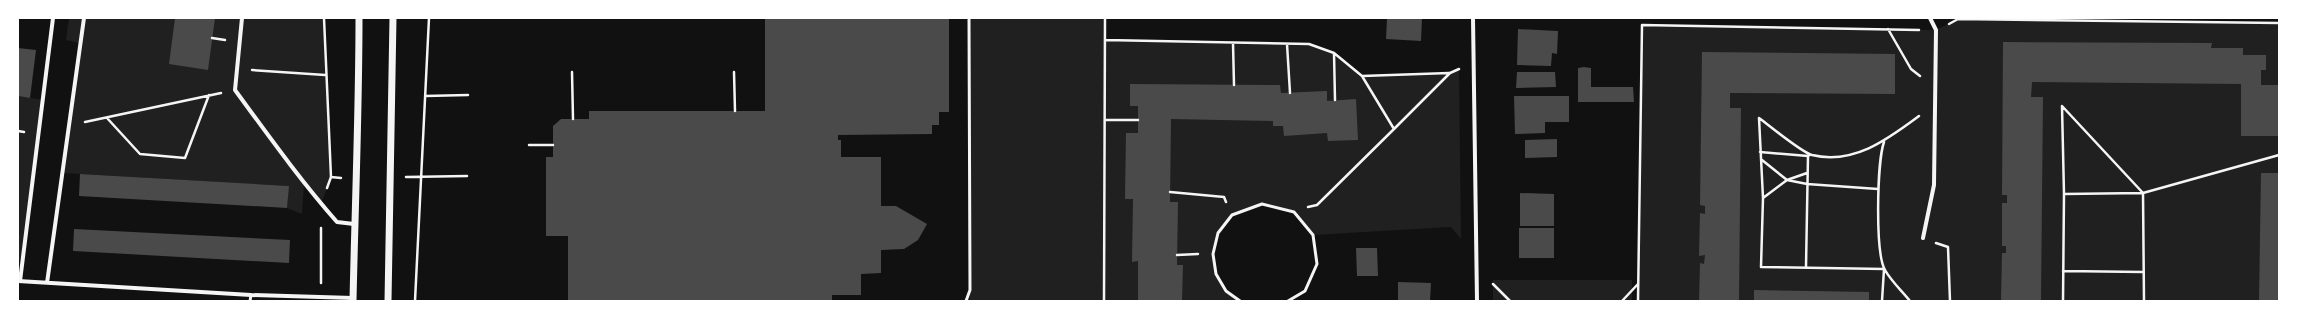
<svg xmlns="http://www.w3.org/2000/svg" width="2297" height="319" font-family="'Nunito Sans',sans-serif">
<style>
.green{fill:#202020}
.building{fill:#4a4a4a}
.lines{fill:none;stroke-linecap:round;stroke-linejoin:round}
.path{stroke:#f5f5f5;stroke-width:2.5}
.service{stroke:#f5f5f5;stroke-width:3}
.minor{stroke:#f5f5f5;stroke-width:4}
.tertiary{stroke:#f5f5f5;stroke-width:7}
</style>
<rect width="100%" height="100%" fill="#111"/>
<path class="green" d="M69 18H324L331 177 321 204 304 182 302 214 287 208 288 186 63 173 80 43 66 40Z
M969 18H1105V39L1309 44 1334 53 1362 76 1450 73 1459 69 1461 239 1451 227 1313 235 1294 212 1262 204 1232 215 1218 233 1213 254 1216 274 1226 291 1240 301H970Z
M1958 19 2279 23V301H1638L1642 25 1925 30H1936Z
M18 96 43 100 23 257 18 261Z
M1493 280H1632V301H1493Z"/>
<path class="building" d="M175 18H215L208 70 169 64Z
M765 18H949V112H939V125H932V134L838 135V140H841V157H881V206H896L927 224 918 240 904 249 881 250V273L861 274V295H832V301H568V236H546V157H553V126L561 119H589V111H765Z
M1387 18H1422L1421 41 1386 39Z
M1518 29 1558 31 1557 54 1552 53 1551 66 1517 65Z
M2003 42 2212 43 2211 48H2243V55H2266V70H2261V85H2279V136H2241V84L2032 82 2031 97H2043L2041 301H2001L2002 253H2006V246H2002V203H2007V195H2002Z
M18 48 36 50 30 98 18 96Z
M1702 52 1895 54V94L1730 93V108H1741L1739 301H1699L1700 263 1704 264 1705 255 1699 256 1700 213 1705 214V206L1700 205Z
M1584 67 1591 68V87H1633L1634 102H1578V68Z
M1517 72H1555L1556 87 1516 88Z
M1130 84 1280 85 1281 93 1327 91V101L1356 99 1358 140 1328 141 1327 133 1284 136 1283 126H1273V121L1171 119 1170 202H1178L1177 265H1183L1182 301H1138V261L1132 262 1133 199H1125L1126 133H1138V106H1130Z
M1514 96H1569V122H1545V133L1515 134Z
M1557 139V157L1525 158V140Z
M2261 173H2279V301H2259Z
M80 174 289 186 287 208 79 196Z
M1520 193 1554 194V226H1520Z
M1519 228H1554V258H1519Z
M74 229 290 240 289 263 73 251Z
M1356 248H1377L1378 276H1357Z
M1398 282 1431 283 1430 301H1398Z
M1754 290 1869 292V301H1754Z"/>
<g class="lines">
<path class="path" d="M324 18 331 177 327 188
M1949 24 1958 19 2279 23
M1888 29 1911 69 1920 76
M212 38 225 40
M1105 40 1309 44 1334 53 1362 76 1394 129 1317 205 1308 207
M1233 43 1234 85
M1287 44 1290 93
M1334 53 1335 100
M252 70 325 75
M572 72 573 119
M734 72 735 111
M1362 76 1449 73
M425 96 468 95
M107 118 140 154 185 158 209 95
M1105 120H1138
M85 122 221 93
M1394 129 1450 73 1459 69
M18 131 24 132
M1884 142C1877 162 1875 253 1885 270 1891 281 1902 291 1910 301
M529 145H553
M1760 152 1808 156
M1762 160 1787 180 1807 184 1878 189
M331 177 341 178
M406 177 467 176
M1170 192 1224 197 1226 202
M2064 194 2143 193 2279 155
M1763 198 1787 180 1807 173
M1936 243 1948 247 1950 301
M1177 255 1198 254
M1806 267 1808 156 1810 155
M2063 271 2143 272
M321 283V228
M1493 284 1510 301
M415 301 429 18
M1104 301 1105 18
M1622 301 1638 284
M1638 301 1642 25 1919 30
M1882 301 1884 269 1761 267 1763 198 1759 118C1770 126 1801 152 1812 155 1854 165 1888 139 1919 116
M2063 301 2064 194 2062 106 2143 193 2144 301"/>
<path class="service" d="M250 301 251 295
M966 301 970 290 969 18
M1240 301 1226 291 1216 274 1213 254 1218 233 1232 215 1262 204 1294 212 1313 235 1317 264 1305 291 1288 301"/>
<path class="minor" d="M242 18 235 90C268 135 300 180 337 222L354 224
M1473 18 1477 301
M1923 238 1934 185 1936 30 1930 18
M18 281 251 295 353 298
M20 281 53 18
M47 283 84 18"/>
<path class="tertiary" d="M353 301C355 207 359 112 359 18
M388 301 393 18"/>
</g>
<rect width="2297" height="319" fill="none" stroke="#ffffff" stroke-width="38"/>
</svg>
